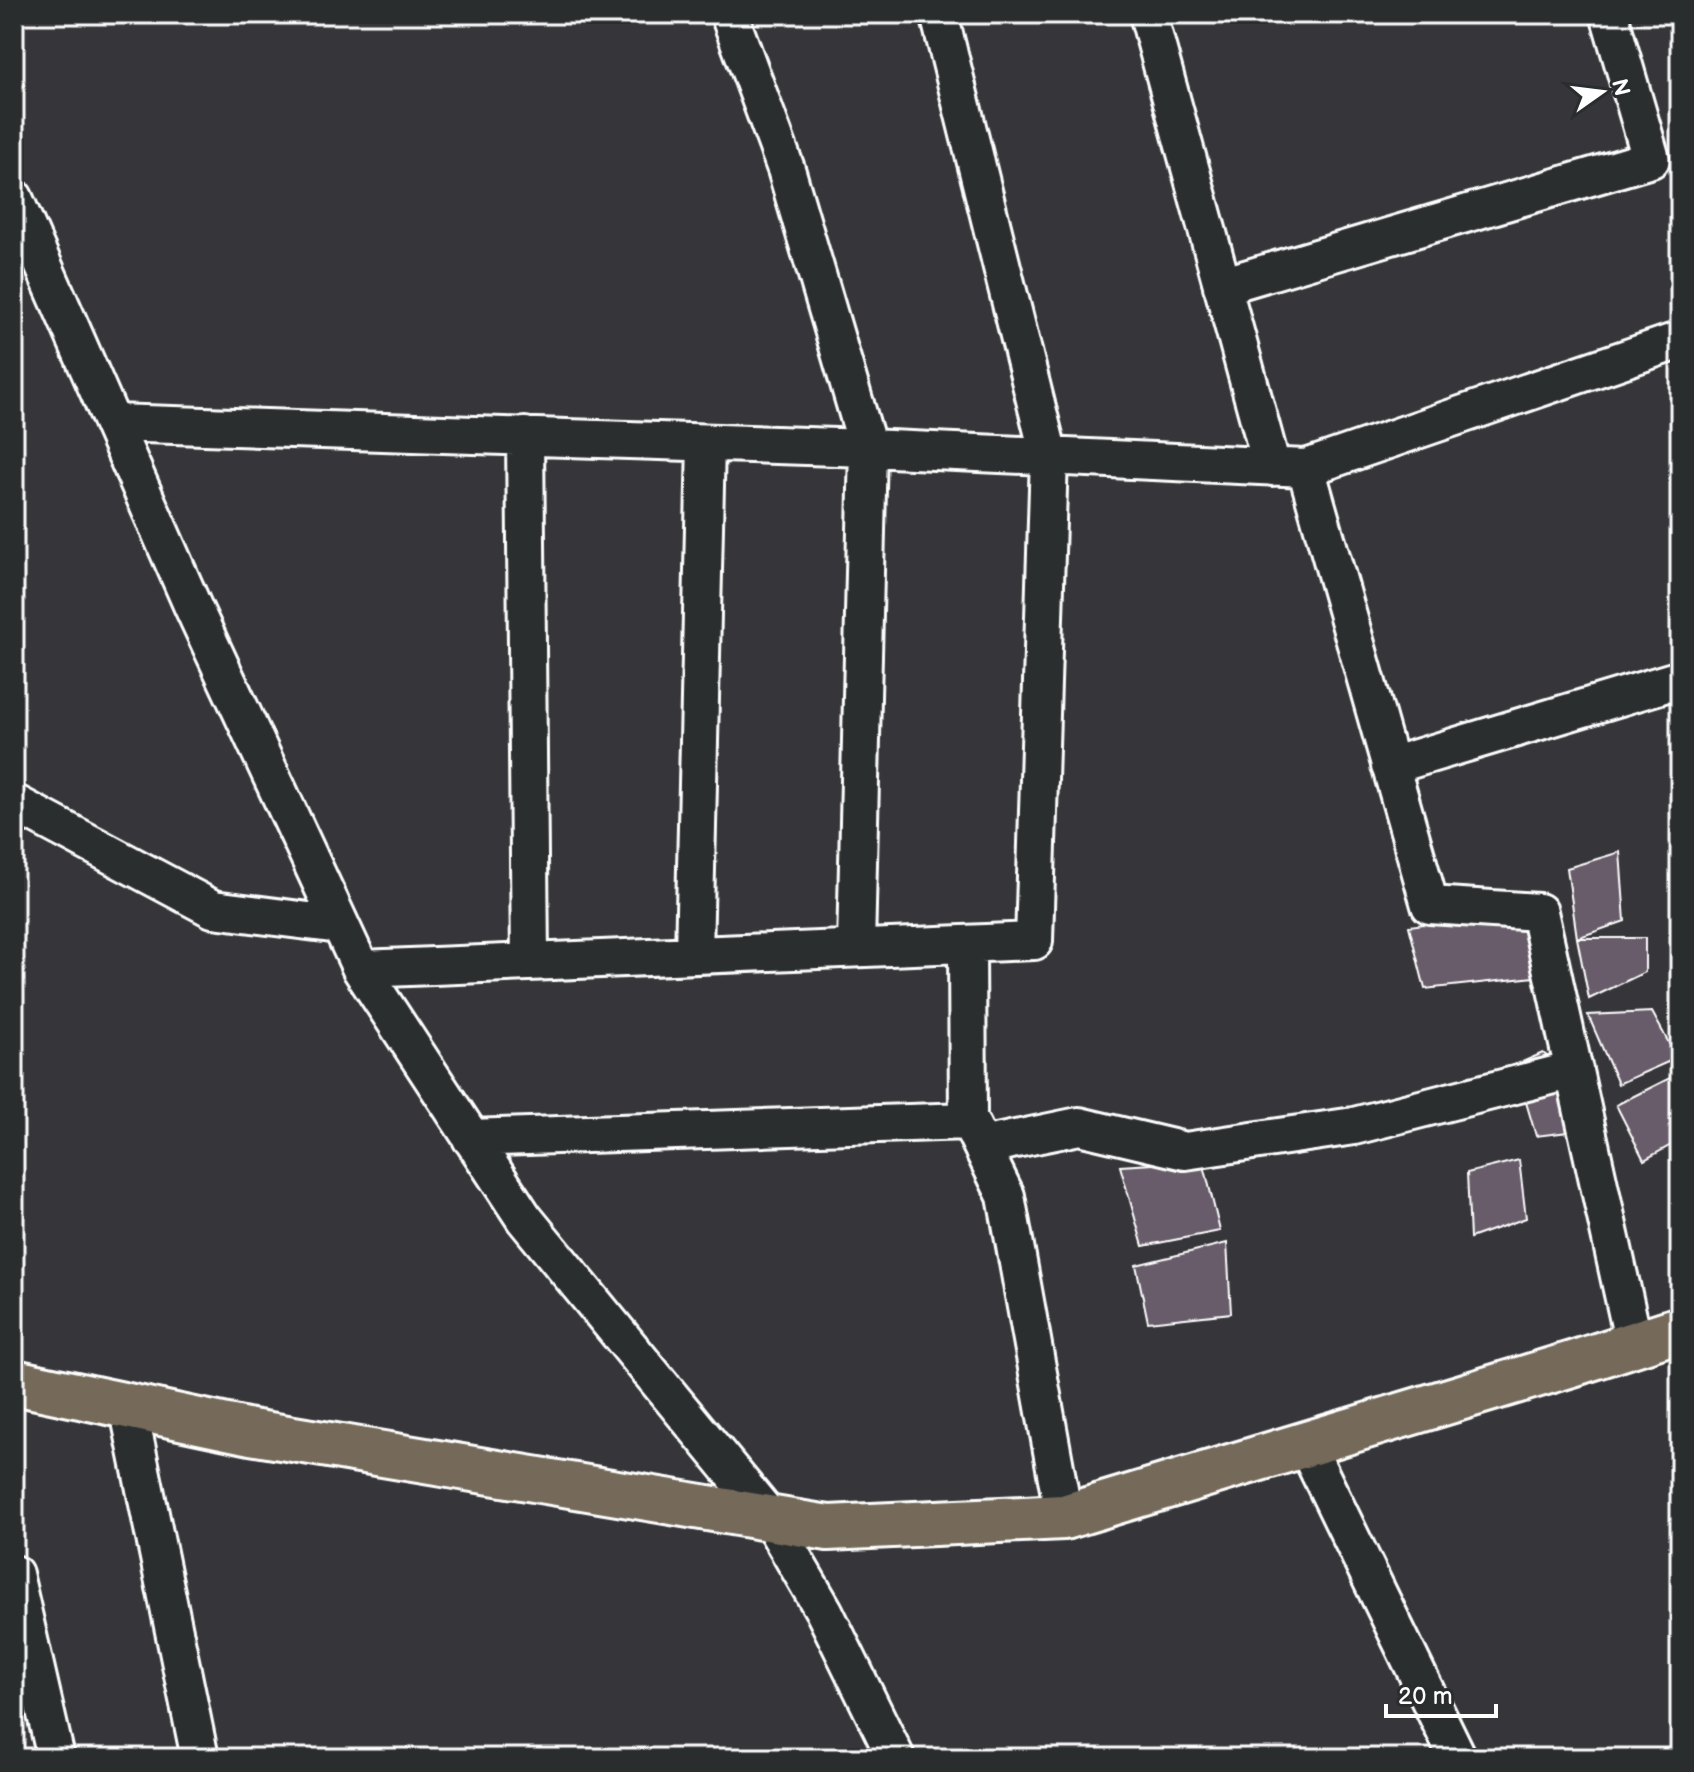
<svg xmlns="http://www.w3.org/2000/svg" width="1694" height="1772" font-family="'Balsamiq Sans',sans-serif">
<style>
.building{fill:#685c6b;stroke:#fff;stroke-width:2}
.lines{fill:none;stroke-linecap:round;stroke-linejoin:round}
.minor-casing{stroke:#fff;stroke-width:42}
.major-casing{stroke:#fff;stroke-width:50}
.minor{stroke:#2a2d2e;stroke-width:36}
.major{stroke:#746a5a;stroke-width:44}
</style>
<rect width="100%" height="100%" fill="#36363a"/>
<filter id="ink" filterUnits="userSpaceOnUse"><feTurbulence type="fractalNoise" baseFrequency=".0125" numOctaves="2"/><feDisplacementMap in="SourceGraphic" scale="16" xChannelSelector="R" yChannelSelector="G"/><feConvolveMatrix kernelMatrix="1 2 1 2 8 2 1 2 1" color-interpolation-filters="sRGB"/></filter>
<g filter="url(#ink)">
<path class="building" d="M1620 852 1625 921 1577 938 1567 868Z
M1522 911 1534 977 1425 989 1409 926Z
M1577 938H1645V972L1589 999Z
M1652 1012 1677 1058 1618 1084 1588 1015Z
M1543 1053 1575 1078 1568 1132 1536 1136 1515 1065Z
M1678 1074 1680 1082V1140L1644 1160 1616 1105Z
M1519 1160 1526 1218 1470 1238 1467 1173Z
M1203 1161 1220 1231 1143 1246 1120 1166Z
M1227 1243 1231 1313 1148 1322 1136 1265Z"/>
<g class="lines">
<defs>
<path id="minor" d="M729 14 786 169 868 448 856 947
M1148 14 1272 467
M14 198 193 607 361 969 524 1218 770 1518 824 1611 896 1758
M1222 286 1651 159 1609 14
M113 423 868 448 1306 468 1430 905 1539 912 1634 1344
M525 436 530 962
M1306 468 1680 340
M1390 766 1680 679
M14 803 213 909 340 925
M694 954 706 443
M361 969 1034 941 1049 456 939 14
M972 1126 1006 1196 1064 1517
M471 1138 968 1121 967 944
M982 1146 1079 1126 1185 1151 1354 1126 1574 1070
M128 1406 200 1758
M1306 1445 1458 1758
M14 1574 56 1758"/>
<path id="major" d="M14 1382 251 1432 828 1528 1064 1517 1572 1364 1680 1329"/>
</defs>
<use href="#minor" class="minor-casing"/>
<use href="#major" class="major-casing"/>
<use href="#minor" class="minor"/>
<use href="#major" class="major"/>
</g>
</g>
<rect width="1694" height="1772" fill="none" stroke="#2a2d2e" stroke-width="48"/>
<rect x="24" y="24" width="1646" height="1724" fill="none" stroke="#fff" stroke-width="3" filter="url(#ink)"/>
<g transform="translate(1602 92) rotate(76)" stroke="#2a2d2e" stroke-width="6" paint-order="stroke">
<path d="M0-6L14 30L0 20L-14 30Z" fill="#ffffff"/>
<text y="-12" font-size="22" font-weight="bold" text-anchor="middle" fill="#ffffff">N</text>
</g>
<path d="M1386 1704v12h110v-12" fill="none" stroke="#ffffff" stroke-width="4"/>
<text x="1398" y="1704" font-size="24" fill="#ffffff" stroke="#2a2d2e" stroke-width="6" paint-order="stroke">20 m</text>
</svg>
